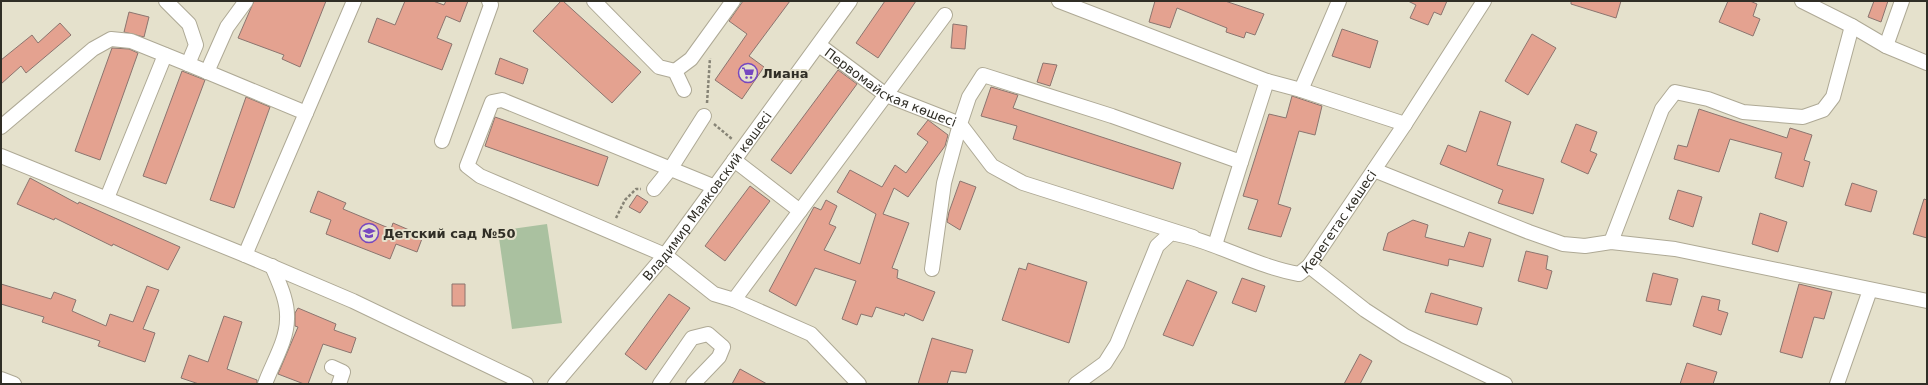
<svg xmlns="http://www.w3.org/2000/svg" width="1928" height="385" font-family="'DejaVu Sans',sans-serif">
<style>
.green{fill:#aac1a0}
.building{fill:#e4a290;stroke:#8b756f}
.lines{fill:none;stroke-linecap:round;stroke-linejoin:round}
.minor-casing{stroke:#aea995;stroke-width:16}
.path{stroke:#878476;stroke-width:2.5;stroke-dasharray:3 2;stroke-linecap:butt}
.minor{stroke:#fff;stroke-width:14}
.labels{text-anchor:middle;stroke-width:4;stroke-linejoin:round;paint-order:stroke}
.poi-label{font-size:13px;font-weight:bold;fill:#302e26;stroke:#e5e1cc;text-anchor:start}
.street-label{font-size:13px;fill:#302e26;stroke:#e5e1cc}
</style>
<rect width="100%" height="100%" fill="#e5e1cc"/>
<path class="green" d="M547 224 562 323 512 329 498 231Z"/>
<path class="building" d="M254 1H326L300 67 282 59 284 55 238 38Z
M405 1H433L444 5 446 1H468L460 22 446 16 437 38 452 44 442 70 368 42 377 18 395 25Z
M561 1H563L641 72 612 103 533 31Z
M743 1H790L749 56 764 67 742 99 715 80 747 34 729 21Z
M885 1H916L878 58 856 43Z
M1155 1H1225L1264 14 1255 35 1246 32 1244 38 1226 32 1227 28 1177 8 1170 28 1149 22Z
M1408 1H1447L1441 15 1434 12 1428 25 1410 18 1416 5Z
M1571 1H1621L1616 18 1571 4Z
M1728 1H1750L1757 4 1753 16 1760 19 1753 36 1719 22Z
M1874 1H1888L1881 22 1868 17Z
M129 12 149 17 144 37 124 32Z
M60 23 71 35 26 73 21 66 1 84V60L32 35 38 43Z
M953 24 967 26 965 49 951 48Z
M1342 29 1378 41 1370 68 1332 56Z
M1532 34 1556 48 1528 95 1505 81Z
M112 48 129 49 138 53 100 160 75 151Z
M500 58 528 69 523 84 495 74Z
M1043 63 1057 65 1050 86 1037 82Z
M838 70 857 84 791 174 771 160Z
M182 71 205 80 166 184 143 176Z
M991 87 1018 95 1013 108 1181 163 1173 189 1013 139 1017 126 981 116Z
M1292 96 1322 106 1315 135 1299 131 1278 204 1291 208 1281 237 1248 229 1258 200 1243 196 1269 114 1286 118Z
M246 97 270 107 234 208 210 200Z
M1699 109 1787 138 1790 128 1812 135 1804 160 1810 162 1803 187 1775 178 1782 153 1730 139 1719 172 1674 159 1678 145 1687 147Z
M1480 111 1511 122 1497 165 1544 179 1533 214 1498 203 1503 190 1440 164 1448 145 1466 152Z
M495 117 608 157 598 186 485 146Z
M928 120 948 135 945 146 908 197 894 188 883 214 909 223 892 268 898 270 897 278 935 292 923 321 905 313 904 316 876 307 872 317 861 314 857 325 842 319 856 281 815 268 796 306 769 291 814 207 821 210 826 200 837 206 829 224 836 227 824 250 860 264 876 214 837 192 850 170 882 187 895 165 906 173 928 142 917 134Z
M1576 124 1597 132 1590 151 1597 154 1588 174 1561 162Z
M30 178 78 204 79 202 180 247 168 270 113 244 112 246 55 218 54 220 17 204Z
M960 181 976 187 960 230 947 222 949 212Z
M1852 183 1877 191 1871 212 1845 205Z
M750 186 770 201 725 261 705 246Z
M1678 190 1702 197 1693 227 1669 219Z
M318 191 346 203 343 209 391 229 393 223 423 236 417 252 396 244 390 259 326 234 331 220 310 212Z
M637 195 648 202 640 213 629 207Z
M1924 199 1927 200V238L1913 234Z
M1760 213 1787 222 1778 252 1752 244Z
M1413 220 1428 225 1425 237 1464 247 1469 232 1491 239 1483 267 1449 259 1448 266 1383 250 1388 233Z
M1526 251 1548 256 1546 269 1552 271 1547 289 1518 281Z
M1028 263 1087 282 1069 343 1002 320 1019 268 1026 270Z
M1653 273 1678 279 1671 305 1646 301Z
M1242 278 1265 286 1256 312 1232 303Z
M1187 280 1217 292 1193 346 1163 335Z
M1 284 51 299 54 292 76 300 72 311 106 326 110 314 133 322 147 286 159 290 143 329 155 333 145 362 98 346 100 341 42 322 44 317 1 304Z
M452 284H465V306H452Z
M1799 284 1832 292 1824 319 1814 317 1802 358 1780 352Z
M1431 293 1482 308 1477 325 1425 312Z
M669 294 690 308 646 370 625 354Z
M1702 296 1720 300 1718 310 1728 313 1721 335 1693 326Z
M298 308 336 324 334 330 356 338 351 353 323 344 308 384H304L278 374 298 327 295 326V313Z
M224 316 242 322 227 369 257 380V384H199L181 378 189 355 208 362Z
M932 338 973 350 966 373 951 371 947 384H918Z
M1360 354 1372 361 1360 384H1344Z
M1687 363 1717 372 1713 384H1680Z
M740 369 767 384H732Z"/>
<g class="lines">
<defs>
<g id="minor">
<path d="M166 1 189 24 196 45 188 64 306 113 245 255"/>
<path d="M594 1 659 67 675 71 684 90"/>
<path d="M1059 1 1267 81 1301 90 1339 1"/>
<path d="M1802 1 1852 26 1886 46 1927 63"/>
<path id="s1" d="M819 45 886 95 960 124 944 183 932 269"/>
<path d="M1886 46 1902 1"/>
<path d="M675 71 691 59 733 1"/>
<path d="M207 72 227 27 246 1"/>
<path d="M1301 90 1405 124"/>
<path d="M306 113 354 1"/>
<path d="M1 127 93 49 111 39 131 41 188 64"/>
<path d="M442 141 491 5 489 1"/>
<path d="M1 156 245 255 353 301 526 384"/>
<path d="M734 160 800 211"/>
<path d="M1374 170 1529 232 1563 244 1585 246 1611 242 1675 249 1927 301"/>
<path d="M715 187 502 100 492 102 467 166 480 176 665 255 714 294 734 300 945 15"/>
<path d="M654 189 671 168 704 116"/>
<path d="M107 198 165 55"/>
<path d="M1193 237 1023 183 992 166 960 124 969 97 983 75 1112 116 1241 162 1267 81"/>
<path d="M1611 242 1662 109 1675 92 1708 99 1743 112 1803 117 1823 110 1833 97 1852 26"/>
<path d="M1215 245 1241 162"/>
<path d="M1309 266 1365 310 1405 336 1505 384"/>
<path d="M734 300 811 334 859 384"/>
<path d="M332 367 343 372 339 384"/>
<path d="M1 379 14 384"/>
<path d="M265 384C272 364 287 341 287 319 288 301 279 283 272 266"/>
<path id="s2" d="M555 384 665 255 850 1"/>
<path d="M660 384 692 338 708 334 723 347 719 357 693 384"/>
<path id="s3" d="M1076 384 1105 363 1117 344 1157 246 1171 233C1215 241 1254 266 1299 274L1309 266 1405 124 1484 1"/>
<path d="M1837 384 1870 290"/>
</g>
</defs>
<use href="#minor" class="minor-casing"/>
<path class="path" d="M707 103 710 58
M714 124 732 139
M616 218 625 200 636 189H641"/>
<use href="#minor" class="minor"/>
</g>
<defs>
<symbol id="supermarket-ring" viewBox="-11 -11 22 22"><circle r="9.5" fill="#e5e1cc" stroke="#7648c0" stroke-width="1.5"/><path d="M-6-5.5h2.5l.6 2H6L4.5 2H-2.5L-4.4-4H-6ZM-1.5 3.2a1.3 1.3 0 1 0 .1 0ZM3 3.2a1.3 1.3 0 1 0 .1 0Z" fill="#7648c0"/></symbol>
<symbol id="school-ring" viewBox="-11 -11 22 22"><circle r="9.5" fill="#e5e1cc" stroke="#7648c0" stroke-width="1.5"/><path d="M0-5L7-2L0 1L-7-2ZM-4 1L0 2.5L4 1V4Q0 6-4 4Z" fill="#7648c0"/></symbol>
</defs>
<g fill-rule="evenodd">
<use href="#supermarket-ring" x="737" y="62" width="22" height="22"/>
<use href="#school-ring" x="358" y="222" width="22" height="22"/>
</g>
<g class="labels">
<g class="poi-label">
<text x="762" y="78">Лиана</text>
<text x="383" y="238">Детский сад №50</text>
</g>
<g class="street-label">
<text dy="5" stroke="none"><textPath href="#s1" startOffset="84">Первомайская көшесі</textPath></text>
<text dy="5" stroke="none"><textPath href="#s2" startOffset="242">Владимир Маяковский көшесі</textPath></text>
<text dy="5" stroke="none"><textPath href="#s3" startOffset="384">Керегетас көшесі</textPath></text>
</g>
</g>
<rect width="1928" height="385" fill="none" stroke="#302e26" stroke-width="4"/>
</svg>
